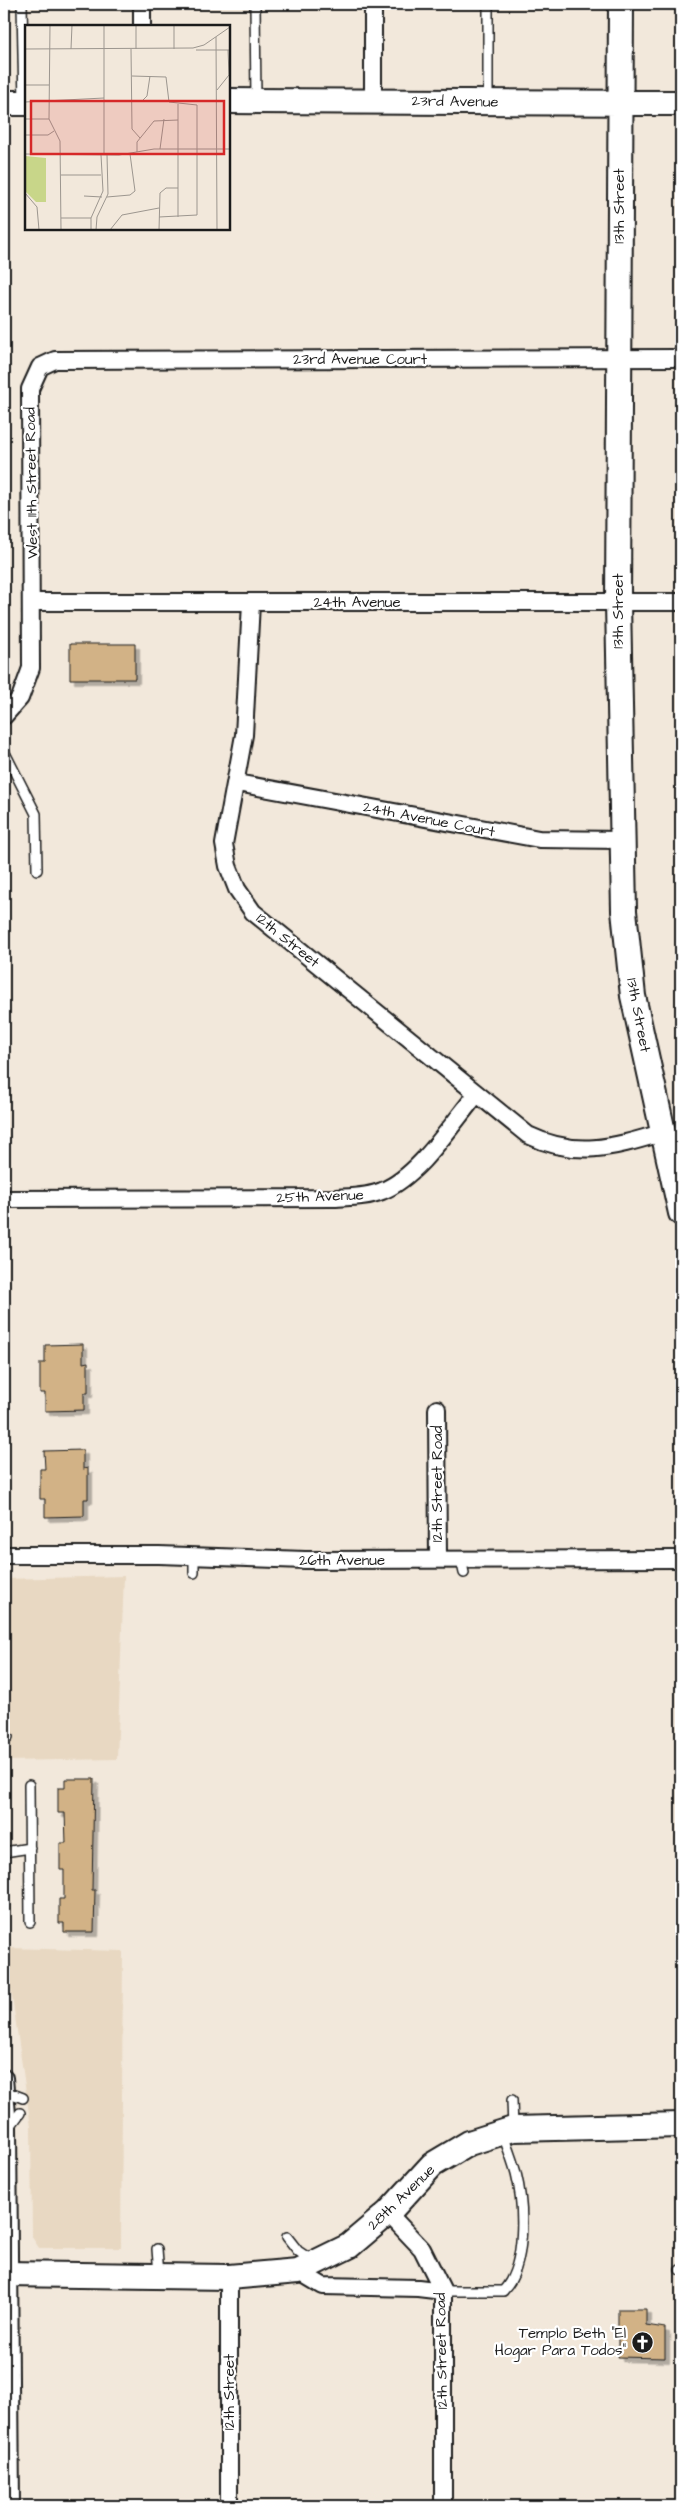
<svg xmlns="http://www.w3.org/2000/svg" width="685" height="2510" font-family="'Architects Daughter',sans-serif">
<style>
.built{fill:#e8d8c2}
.building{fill:#d2b286;stroke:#1c1c1c;filter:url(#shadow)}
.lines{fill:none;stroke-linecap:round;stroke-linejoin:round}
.lane-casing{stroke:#1c1c1c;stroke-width:12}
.street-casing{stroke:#1c1c1c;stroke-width:20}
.secondary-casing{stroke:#1c1c1c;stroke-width:28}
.lane{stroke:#fff;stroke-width:9}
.street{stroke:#fff;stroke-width:16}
.secondary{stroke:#fff;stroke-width:24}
.labels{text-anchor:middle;stroke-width:4.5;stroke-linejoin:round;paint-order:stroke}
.street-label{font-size:15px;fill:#1c1c1c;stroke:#fff}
.poi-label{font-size:15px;fill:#1c1c1c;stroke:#fff;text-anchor:end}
.inset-road{fill:none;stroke:#9c968f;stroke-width:1}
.view{fill:#d62828;fill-opacity:0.15;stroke:#d62828;stroke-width:2.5}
.inset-edge{fill:none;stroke:#1c1c1c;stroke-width:2.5}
</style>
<defs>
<filter id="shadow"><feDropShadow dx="4.5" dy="4.5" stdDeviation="0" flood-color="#0004"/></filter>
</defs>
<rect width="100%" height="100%" fill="#f2e8db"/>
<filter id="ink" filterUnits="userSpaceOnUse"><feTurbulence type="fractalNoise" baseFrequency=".02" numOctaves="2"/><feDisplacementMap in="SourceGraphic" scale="10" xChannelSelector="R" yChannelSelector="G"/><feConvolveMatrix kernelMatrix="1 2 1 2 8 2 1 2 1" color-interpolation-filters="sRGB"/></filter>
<g filter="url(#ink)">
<path class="built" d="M124 1576 117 1759 4 1761V1579Z
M5 1948 123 1951 121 2248H39L32 2237 31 2127Z"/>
<path class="building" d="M70 644H135V679H70Z
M83 1344V1363L88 1362V1393H84V1410L45 1411V1393H40V1363H45V1345Z
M83 1450V1469L88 1468V1499H84V1516L45 1517V1499H40V1469H45L44 1451Z
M65 1779H94L92 1890H95L94 1932H64V1923H59V1899H64V1870H60V1843H66L65 1813H58V1788H65Z
M618 2309H646V2325L665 2328V2358L618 2357Z"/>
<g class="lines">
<defs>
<path id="lane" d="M22 4 24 103
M255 4 256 101
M488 4V101
M4 751 36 814 37 870
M194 1556V1573
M461 1559 464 1573
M4 1737H8
M29 1785 30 1922
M4 1852 30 1848
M4 2091 23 2098
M512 2100 513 2128
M9 2128 20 2113
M287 2237 298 2251 313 2261
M157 2249 159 2275
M680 2270H681
M443 2291H503C527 2266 524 2205 516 2173 512 2159 507 2146 502 2132"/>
<path id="street" d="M142 4V26
M373 4V100
M33 602H681
M251 603 244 735 224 844 228 866 237 889 253 912 528 1135C578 1159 614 1147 665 1132
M4 716 20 698 31 668 30 389 40 367 55 360 681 358
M237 783 539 839 622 840
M4 1199 336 1198C351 1197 368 1197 382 1191 418 1177 451 1125 476 1095
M437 1409 438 1559
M4 1555H159L305 1560 681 1559
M4 2078 8 2127 11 2506
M388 2213 422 2249 443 2291V2506
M298 2271 323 2286 418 2288 443 2291
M229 2506V2277"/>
<path id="secondary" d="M621 4 618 602 624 911 633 996 681 1213
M229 101 681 103
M4 103H26
M4 2274 229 2277 298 2271 349 2246 388 2213 432 2165 469 2143 513 2129 681 2125"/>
</defs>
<use href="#lane" class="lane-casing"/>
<use href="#street" class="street-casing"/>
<use href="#secondary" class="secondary-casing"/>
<use href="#lane" class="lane"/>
<use href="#street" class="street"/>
<use href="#secondary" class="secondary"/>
</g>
</g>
<defs>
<symbol id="church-disc" viewBox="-11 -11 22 22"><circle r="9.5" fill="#1c1c1c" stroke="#fff"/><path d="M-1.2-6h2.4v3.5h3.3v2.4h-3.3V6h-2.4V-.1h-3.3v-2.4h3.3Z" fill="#fff"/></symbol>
</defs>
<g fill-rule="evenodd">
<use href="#church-disc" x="630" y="2330" width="25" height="25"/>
</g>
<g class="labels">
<g class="street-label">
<text transform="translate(455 101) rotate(1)" y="5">23rd Avenue</text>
<text transform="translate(619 206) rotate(-90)" y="5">13th Street</text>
<text x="360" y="364">23rd Avenue Court</text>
<text transform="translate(31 483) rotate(-91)" y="5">West 11th Street Road</text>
<text x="357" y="607">24th Avenue</text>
<text transform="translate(618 611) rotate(-90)" y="5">13th Street</text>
<text transform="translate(429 819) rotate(11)" y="5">24th Avenue Court</text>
<text transform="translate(288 940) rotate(39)" y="5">12th Street</text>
<text transform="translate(639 1015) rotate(79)" y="5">13th Street</text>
<text transform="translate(320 1196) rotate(-2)" y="5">25th Avenue</text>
<text transform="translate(437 1484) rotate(-90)" y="5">12th Street Road</text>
<text x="342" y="1565">26th Avenue</text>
<text transform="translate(401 2197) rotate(-44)" y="5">28th Avenue</text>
<text transform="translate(441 2351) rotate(-91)" y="5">12th Street Road</text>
<text transform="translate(229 2392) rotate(-90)" y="5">12th Street</text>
</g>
<g class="poi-label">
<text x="626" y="2338">Templo Beth "El<tspan x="626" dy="17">Hogar Para Todos"</tspan></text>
</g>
</g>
<g transform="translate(25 25)">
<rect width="205" height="205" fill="#f2e8db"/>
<path d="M0 131 21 133V177H11L0 166Z" fill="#c8d689"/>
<path class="inset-road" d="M25 0 24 94 35 116 36 205M79 0V130M191 12 192 205M0 24 168 23 179 20 205 2M46 24 47 0M106 24 107 104 115 113M111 24V0M149 24V0M171 25H205M107 51 141 52 144 77 172 80V190L134 192M0 60H24M192 65 204 50 203 25M107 76H117L122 71 125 51M0 77 79 73M153 79V192M0 94H24M0 110H23L29 106M135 124 139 94M112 127V117L129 96 153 95M0 129 94 130 129 124H205M36 150H76M0 168 12 182 14 205M59 171 77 172M82 172 105 170 110 166 105 129M36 193H66M66 205V193L78 166 76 130M71 205 72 192 83 169 82 130M85 205 97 190 134 183M134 205 135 168 141 163H153"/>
<path class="view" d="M6 76H199V129H6Z"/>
<rect width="205" height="205" class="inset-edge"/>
</g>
<rect width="685" height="2510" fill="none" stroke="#fff" stroke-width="20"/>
<rect x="10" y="10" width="665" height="2490" fill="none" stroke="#1c1c1c" stroke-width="2" filter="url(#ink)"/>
</svg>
